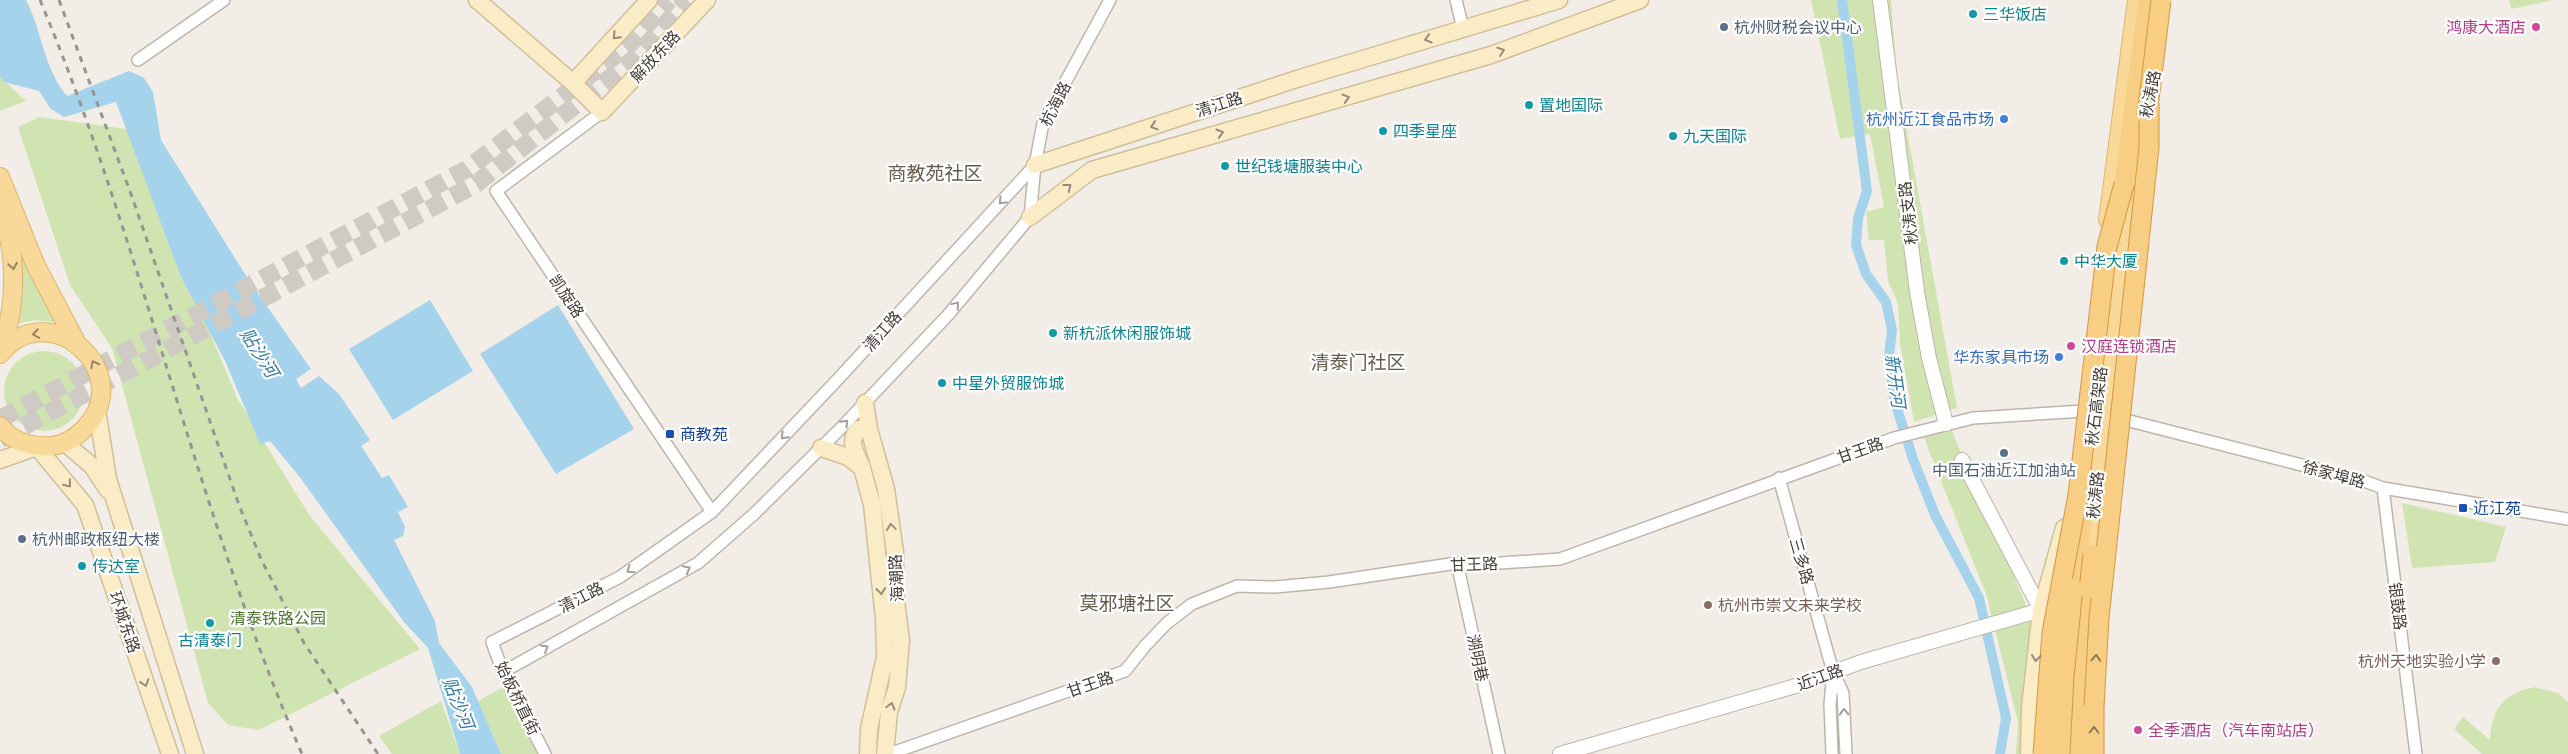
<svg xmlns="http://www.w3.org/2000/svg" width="2568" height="754" font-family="Barlow,'Noto Sans SC',sans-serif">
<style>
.green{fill:#d0e4b1}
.water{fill:#a6d3ec}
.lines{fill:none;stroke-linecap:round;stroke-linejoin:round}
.canal{stroke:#a6d3ec;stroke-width:10}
.primary-tunnel{stroke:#cfcbc4;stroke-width:18;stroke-dasharray:18 9;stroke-linecap:butt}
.minor-casing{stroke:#bdb5aa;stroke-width:14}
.tertiary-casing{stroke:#bdb5aa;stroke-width:16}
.secondary-casing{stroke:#d0bf98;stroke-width:19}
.primary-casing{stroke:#ddb56a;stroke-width:20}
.trunk-casing{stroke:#d4963f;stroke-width:21}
.minor{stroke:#fff;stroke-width:11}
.tertiary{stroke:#fff;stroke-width:14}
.secondary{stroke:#fbecc8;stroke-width:16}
.primary{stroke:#f8d999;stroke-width:18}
.trunk{stroke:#f7ce84;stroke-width:19}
.rail{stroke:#959595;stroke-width:3;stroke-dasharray:6 6;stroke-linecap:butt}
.trunk-bridge-casing{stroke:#d4963f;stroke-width:21;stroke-linecap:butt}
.trunk-bridge{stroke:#f7ce84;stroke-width:19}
.oneway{stroke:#978c78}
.oneway2{stroke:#a29e9a}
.oneway3{stroke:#968463}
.oneway4{stroke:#8c7855}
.culture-dot{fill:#0f9aa8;stroke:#fff;stroke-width:2}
.service-dot{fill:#5c6f8a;stroke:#fff;stroke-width:2}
.hotel-dot{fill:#d1479c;stroke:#fff;stroke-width:2}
.shop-dot{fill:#3f7fe0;stroke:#fff;stroke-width:2}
.transit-dot{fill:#1a4fb4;stroke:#fff;stroke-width:2}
.education-dot{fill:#8d6e63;stroke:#fff;stroke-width:2}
.labels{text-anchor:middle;stroke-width:4.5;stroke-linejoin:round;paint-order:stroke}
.culture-label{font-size:16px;fill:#0d838f;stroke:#fff;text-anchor:start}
.service-label{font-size:16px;fill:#4e5e75;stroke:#fff;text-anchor:start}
.hotel-label{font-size:16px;fill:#b23c85;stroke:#fff;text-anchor:start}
.street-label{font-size:16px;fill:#453e36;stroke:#fff}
.shop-label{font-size:16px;fill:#366cbe;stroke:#fff;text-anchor:end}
.transit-label{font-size:16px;fill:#164399;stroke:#fff;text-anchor:start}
.education-label{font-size:16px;fill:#785e54;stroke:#fff;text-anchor:start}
.park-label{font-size:16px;fill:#4b732d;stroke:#fff}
.water-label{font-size:18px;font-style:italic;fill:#337aa3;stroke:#fff}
.quarter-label{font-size:19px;fill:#675c4e;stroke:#fff}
</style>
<rect width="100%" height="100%" fill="#f2eee7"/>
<path class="green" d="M1811 0H1891L1897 75 1957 408 1914 422 1900 344 1898 304 1888 281 1884 240H1869L1866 212 1884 207 1870 134 1840 139Z
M2509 0H2554L2511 9Z
M0 77 26 101 0 111Z
M39 117 126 129 237 398 310 516 420 649 259 730 228 725 208 703 112 348 70 285 18 127Z
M22 247 57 323C41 320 31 319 16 325L23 296Z
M4 391a40 40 0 1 1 80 0a40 40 0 1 1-80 0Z
M1951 429 2027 607 2051 674 2052 754H2016L2018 722 1986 594 1924 438Z
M2402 503 2506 527 2495 562 2412 568Z
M503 687 537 754H501L478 701Z
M2534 687 2558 693 2568 702V754H2482L2454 729 2463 717 2490 740C2492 709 2502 694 2534 687Z
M441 701 460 754H392L379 736Z"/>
<path class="water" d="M0 0H26C42 31 44 69 67 96L129 71 144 78 153 92 161 140 250 282 311 369 296 379 301 388 319 376 339 394 370 440 361 446 382 478 389 475 408 507 398 512 405 527 403 536 394 540 435 621 439 643 472 687 501 754H460L428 648 404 622 299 476 270 441 260 444 226 363 181 277 116 102 64 117 50 108 39 91 4 82 0 77Z
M430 300 473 371 393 420 349 349Z
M558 305 634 429 556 474 480 354Z"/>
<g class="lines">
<path class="canal" d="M1842 0 1867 191 1858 218 1856 245 1866 274 1886 302 1892 330 1889 356 1894 399 1913 459 1935 515 1979 598 2006 718 2000 754"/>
<path class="primary-tunnel" d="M0 419 467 169 629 45 669 0
M0 439 476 184 635 58 687 0"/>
<defs>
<path id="minor" d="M1456 0 1463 29
M138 60 224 0
M602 112 496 191 712 512
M2114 417 2364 481 2383 488 2568 519
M1779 478 1833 672 1843 693 1846 754
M2383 488 2416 754
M1457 563 1499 754
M503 672 698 563 754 514 840 429 948 315 1030 217 1035 165 1043 123 1110 0
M545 754 503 672 492 642 620 577 712 512 839 378 1035 165
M889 754 1125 671 1145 646 1167 623 1192 604 1237 586 1275 587 1329 582 1457 563 1485 564 1560 559 1894 438 1973 418 2084 411
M1832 754 1830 704 1833 672"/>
<path id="tertiary" d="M1880 0 1917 292 1929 358 1946 424
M1962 460 2041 610
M1560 754 1799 685 1861 662 2041 610 2050 611"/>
<path id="secondary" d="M477 0 573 83 602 112 707 0
M573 83 649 0
M1035 165 1300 78 1559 0
M1030 217 1092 170 1491 55 1640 0
M865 403 869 429 886 489 895 552V593L901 641 897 687 889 712 885 754
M97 410 108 479 195 754
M65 443 92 466 108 490
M821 448 848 457 862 468 872 504 884 619 885 657 869 729 868 754
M0 460 37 447 85 505 170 754
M862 467C856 454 847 441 859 429H869
M2029 754 2030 708 2041 610 2064 528"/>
<path id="primary" d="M0 177 36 266 76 342
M0 212C18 249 17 311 0 348
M2108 220 2137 0
M0 354C49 293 139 374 84 429 75 438 64 445 51 446 32 447 12 442 0 426
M2087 569 2133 188 2143 134"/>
<path id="trunk" d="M2122 200 2148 0
M2073 588 2083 510
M2076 754 2080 679 2089 589
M2094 754V706"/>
</defs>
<use href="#minor" class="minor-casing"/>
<use href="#tertiary" class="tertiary-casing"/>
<use href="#secondary" class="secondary-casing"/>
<use href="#primary" class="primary-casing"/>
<use href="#trunk" class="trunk-casing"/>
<use href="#minor" class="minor"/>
<use href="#tertiary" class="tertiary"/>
<use href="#secondary" class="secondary"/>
<use href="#primary" class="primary"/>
<use href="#trunk" class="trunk"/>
<path class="rail" d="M40 0C143 246 196 510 302 754
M59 0 131 194 239 505 261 559 304 643 378 754"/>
<defs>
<path id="trunk-bridge" d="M2147 116 2161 0
M2089 589 2093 555
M2094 706 2099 618 2149 147V103
M2043 754 2052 633 2078 495 2107 247 2124 184
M2060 754 2064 676 2073 588"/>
</defs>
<use href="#trunk-bridge" class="trunk-bridge-casing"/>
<use href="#trunk-bridge" class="trunk-bridge"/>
</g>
<defs><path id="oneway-chevron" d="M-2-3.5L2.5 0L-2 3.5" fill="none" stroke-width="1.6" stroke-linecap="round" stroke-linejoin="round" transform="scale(1.25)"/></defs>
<g class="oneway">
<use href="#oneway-chevron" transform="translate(616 36) rotate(133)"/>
<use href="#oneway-chevron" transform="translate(1428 39) rotate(163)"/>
<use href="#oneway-chevron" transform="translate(1501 51) rotate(-19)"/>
<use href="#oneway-chevron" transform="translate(1346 98) rotate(-16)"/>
<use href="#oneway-chevron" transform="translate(1154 126) rotate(162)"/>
<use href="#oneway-chevron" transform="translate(1220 133) rotate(-16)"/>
<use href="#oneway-chevron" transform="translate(1068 187) rotate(-38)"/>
<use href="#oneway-chevron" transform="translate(68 484) rotate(51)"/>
<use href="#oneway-chevron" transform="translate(891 527) rotate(-98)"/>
<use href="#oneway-chevron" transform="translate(881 591) rotate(84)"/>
<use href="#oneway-chevron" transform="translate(2036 658) rotate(97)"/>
<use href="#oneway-chevron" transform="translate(145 683) rotate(71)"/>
<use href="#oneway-chevron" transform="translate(891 706) rotate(-74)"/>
</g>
<g class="oneway2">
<use href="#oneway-chevron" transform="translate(1002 201) rotate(133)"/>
<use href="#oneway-chevron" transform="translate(956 305) rotate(-50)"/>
<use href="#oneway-chevron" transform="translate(845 423) rotate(-47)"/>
<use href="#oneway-chevron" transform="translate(784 436) rotate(134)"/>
<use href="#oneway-chevron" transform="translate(687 569) rotate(-29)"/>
<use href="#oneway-chevron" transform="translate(630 570) rotate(145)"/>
<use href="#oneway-chevron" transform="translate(545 648) rotate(-30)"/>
<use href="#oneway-chevron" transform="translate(1844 712) rotate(-93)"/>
</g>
<g class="oneway3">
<use href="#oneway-chevron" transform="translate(13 266) rotate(80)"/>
<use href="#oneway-chevron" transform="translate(36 334) rotate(171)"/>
<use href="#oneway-chevron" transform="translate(94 364) rotate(-117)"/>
</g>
<g class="oneway4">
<use href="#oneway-chevron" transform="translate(2096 658) rotate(-86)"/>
<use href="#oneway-chevron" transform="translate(2094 730) rotate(-90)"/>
</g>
<g class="culture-dot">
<circle cx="1973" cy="14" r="5"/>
<circle cx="1529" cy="105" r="5"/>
<circle cx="1383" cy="131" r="5"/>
<circle cx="1673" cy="136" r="5"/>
<circle cx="1225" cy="166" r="5"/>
<circle cx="2064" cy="261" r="5"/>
<circle cx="1053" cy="333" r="5"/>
<circle cx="942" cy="383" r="5"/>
<circle cx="82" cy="566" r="5"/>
<circle cx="210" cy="623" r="5"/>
</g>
<g class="service-dot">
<circle cx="1724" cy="27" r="5"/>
<circle cx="2004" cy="453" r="5"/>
<circle cx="22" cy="539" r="5"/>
</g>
<g class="hotel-dot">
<circle cx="2536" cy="27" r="5"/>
<circle cx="2071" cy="346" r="5"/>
<circle cx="2138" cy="730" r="5"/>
</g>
<g class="shop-dot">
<circle cx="2004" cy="119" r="5"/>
<circle cx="2059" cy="357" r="5"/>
</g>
<g class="transit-dot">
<rect x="665" y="429" width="10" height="10" rx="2.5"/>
<rect x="2458" y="503" width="10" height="10" rx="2.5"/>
</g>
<g class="education-dot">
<circle cx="1708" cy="605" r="5"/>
<circle cx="2496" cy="661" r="5"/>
</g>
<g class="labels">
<g class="culture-label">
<text x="1983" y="20">三华饭店</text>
<text x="1539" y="111">置地国际</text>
<text x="1393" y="137">四季星座</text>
<text x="1683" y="142">九天国际</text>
<text x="1235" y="172">世纪钱塘服装中心</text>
<text x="2074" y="267">中华大厦</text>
<text x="1063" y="339">新杭派休闲服饰城</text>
<text x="952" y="389">中星外贸服饰城</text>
<text x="92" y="572">传达室</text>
<text x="210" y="646" text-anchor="middle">古清泰门</text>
</g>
<g class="service-label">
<text x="1734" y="33">杭州财税会议中心</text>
<text x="2004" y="476" text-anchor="middle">中国石油近江加油站</text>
<text x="32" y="545">杭州邮政枢纽大楼</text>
</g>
<g class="hotel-label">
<text x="2526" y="33" text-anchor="end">鸿康大酒店</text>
<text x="2081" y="352">汉庭连锁酒店</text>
<text x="2148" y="736">全季酒店（汽车南站店）</text>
</g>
<g class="street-label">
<text transform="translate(655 56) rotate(-47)" y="6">解放东路</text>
<text transform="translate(2150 94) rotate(-79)" y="6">秋涛路</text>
<text transform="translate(1055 104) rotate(-63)" y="6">杭海路</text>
<text transform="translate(1219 104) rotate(-18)" y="6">清江路</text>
<text transform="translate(1908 213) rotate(-97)" y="6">秋涛支路</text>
<text transform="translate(567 296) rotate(56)" y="6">凯旋路</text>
<text transform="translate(882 331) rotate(-48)" y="6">清江路</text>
<text transform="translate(2096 406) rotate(-83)" y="6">秋石高架路</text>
<text transform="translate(1860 450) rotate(-19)" y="6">甘王路</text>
<text transform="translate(2334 474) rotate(15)" y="6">徐家埠路</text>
<text transform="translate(2095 495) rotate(-84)" y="6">秋涛路</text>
<text transform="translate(1802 561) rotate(74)" y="6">三多路</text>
<text transform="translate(1474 564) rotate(-2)" y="6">甘王路</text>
<text transform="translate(896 578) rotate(-93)" y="6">海潮路</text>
<text transform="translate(581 597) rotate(-27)" y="6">清江路</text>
<text transform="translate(2398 606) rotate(83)" y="6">银鼓路</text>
<text transform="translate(125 622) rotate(71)" y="6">环城东路</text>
<text transform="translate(1478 658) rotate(78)" y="6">溯明巷</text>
<text transform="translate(1820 677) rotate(-20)" y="6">近江路</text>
<text transform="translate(1090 684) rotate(-19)" y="6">甘王路</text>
<text transform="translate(518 698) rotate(64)" y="6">始板桥直街</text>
</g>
<g class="shop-label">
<text x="1994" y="125">杭州近江食品市场</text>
<text x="2049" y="363">华东家具市场</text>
</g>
<g class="transit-label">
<text x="680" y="440">商教苑</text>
<text x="2473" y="514">近江苑</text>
</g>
<g class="education-label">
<text x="1718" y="611">杭州市崇文未来学校</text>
<text x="2486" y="667" text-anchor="end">杭州天地实验小学</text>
</g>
<g class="park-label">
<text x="278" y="624">清泰铁路公园</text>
</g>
<g class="water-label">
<text transform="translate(259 353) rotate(58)" y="6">贴沙河</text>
<text transform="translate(1895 381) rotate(82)" y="6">新开河</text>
<text transform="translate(458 703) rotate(68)" y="6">贴沙河</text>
</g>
<g class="quarter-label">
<text x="935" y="180">商教苑社区</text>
<text x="1358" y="369">清泰门社区</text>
<text x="1127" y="610">莫邪塘社区</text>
</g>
</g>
</svg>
